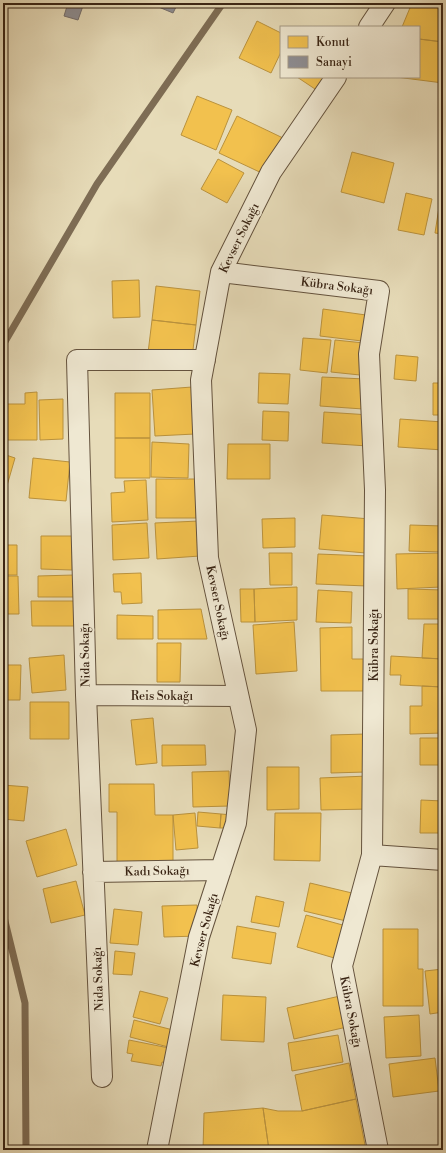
<svg xmlns="http://www.w3.org/2000/svg" width="446" height="1153" font-family="'Libre Bodoni',serif">
<style>
.homes{fill:#f2c14e;stroke:#ba923d}
.industry{fill:#8d8d92;stroke:#746e6c}
.lines{fill:none;stroke-linecap:round;stroke-linejoin:round}
.stream{stroke:#7e6d55;stroke-width:7}
.minor-casing{stroke:#64523d;stroke-width:22}
.minor{stroke:#efe8d2;stroke-width:20}
.labels{text-anchor:middle;stroke-width:4;stroke-linejoin:round;paint-order:stroke}
.street-label{font-size:12px;fill:#392414;stroke:#efe8d2}
</style>
<rect width="100%" height="100%" fill="#e7dcb9"/>
<filter id="stains"><feTurbulence type="fractalNoise" baseFrequency=".005" numOctaves="4"/><feColorMatrix values="0 0 0 0 .2 0 0 0 0 .09 0 0 0 0 .02 0 0 0 .5 -.17"/></filter>
<radialGradient id="worn" r=".72"><stop offset=".6" stop-color="#630" stop-opacity="0"/><stop offset="1" stop-color="#630" stop-opacity=".3"/></radialGradient>
<path class="homes" d="M412 3H443V42L419 39V27H402Z
M257 21 281 33V52L271 73 239 58Z
M419 39 443 42V83L396 77H419Z
M297 77H332L321 93Z
M197 96 232 110 216 150 181 135Z
M237 116 283 138 266 175 219 153Z
M352 152 394 163 384 203 341 192Z
M218 159 244 173 227 203 201 189Z
M442 188H443V234L435 233Z
M406 193 432 199 424 235 398 230Z
M139 280 140 317 113 318 112 281Z
M156 286 200 291 196 325 152 320Z
M323 309 366 315 362 341 320 336Z
M152 320 196 325 192 358 148 353Z
M303 338 331 340 327 373 300 370Z
M335 340 364 343 360 375 331 372Z
M396 355 418 357 416 381 394 379Z
M259 373 290 374 288 404 258 403Z
M322 377 365 379 363 409 320 406Z
M433 383H443V415H433Z
M192 387 195 434 155 436 152 390Z
M37 392V440H5V404H25V393Z
M115 393H150V438H115Z
M63 399V439L40 440 39 400Z
M263 411 289 412 288 441 262 440Z
M324 412 370 415 368 446 322 443Z
M400 419 443 422V450L398 447Z
M115 438H150V478H115Z
M152 442 189 444 188 478 151 477Z
M228 444H270V479H227Z
M3 454 15 458 4 496H3Z
M33 458 70 462 66 501 29 498Z
M156 479H197L196 518H156Z
M146 480 148 520 112 522 111 493 125 492 124 481Z
M322 515 370 519 366 553 319 549Z
M295 518V547L263 548 262 519Z
M199 521 200 556 157 559 155 523Z
M147 523 149 558 113 560 112 525Z
M410 525 443 526V552L409 551Z
M41 536H72V570L41 569Z
M3 545H17V575H3Z
M269 553H292V585H270Z
M440 553 441 587 397 589 396 554Z
M318 554 369 556 367 586 316 584Z
M141 573 142 603 122 604 121 592H114L113 574Z
M74 575V597H38V576Z
M3 576H18L19 614H3Z
M297 587V620L255 622 254 589Z
M240 589H254L255 622H241Z
M408 589 443 590V619H408Z
M318 590 352 592 351 623 316 622Z
M31 601H79V626H32Z
M201 609 207 639H158V610Z
M117 615 153 616V639H117Z
M294 622 297 671 256 674 253 625Z
M424 624H443V659L422 658Z
M352 627V659H364V691H321L320 628Z
M157 643H181L180 682H157Z
M64 655 66 690 32 693 29 658Z
M391 656 443 659V687L400 685 401 675H390Z
M3 665H21L20 700H3Z
M422 686 443 687V733L410 734V706H422Z
M30 702H69V739H30Z
M153 718 157 763 136 765 131 720Z
M366 734V772L331 773V735Z
M420 738H443V765H420Z
M162 745H205L206 765 162 766Z
M267 767H299V809L267 810Z
M229 771 230 806 193 807 192 772Z
M368 776 369 809 321 810 320 778Z
M109 784H154L155 815H173V867H117V812H109Z
M3 785 28 787 24 821 3 819Z
M421 800 443 801V833H420Z
M198 812 221 814 220 828 197 826Z
M195 813 198 848 176 850 173 815Z
M275 813H321L320 861 274 860Z
M221 814 232 815 231 828H220Z
M66 829 77 865 37 877 26 841Z
M76 881 85 915 51 923 43 889Z
M310 883 352 893 346 921 304 911Z
M256 896 284 902 279 927 251 922Z
M197 905 199 936 164 937 162 906Z
M114 909 142 912 138 945 110 943Z
M306 915 350 927 341 960 297 947Z
M237 926 276 933 271 964 232 958Z
M383 929H418V969H423V1006H383Z
M115 951 135 953 132 975 113 974Z
M443 969V1012L430 1014 425 971Z
M140 991 168 998 160 1024 133 1017Z
M223 995 266 997 264 1042 221 1040Z
M340 996 347 1027 294 1039 287 1008Z
M419 1015 421 1056 386 1058 384 1017Z
M134 1020 177 1031 172 1048 130 1037Z
M338 1035 343 1062 292 1071 288 1043Z
M129 1040 174 1049 171 1064 162 1062 161 1066 131 1061 133 1054 127 1053Z
M435 1058 439 1091 393 1097 389 1064Z
M349 1063 356 1099 302 1111 295 1075Z
M356 1099 366 1150H269L263 1108 278 1111H302Z
M263 1108 269 1150H203L204 1113Z"/>
<path class="industry" d="M68 3H84L78 20 64 16Z
M149 3H178L173 13Z"/>
<g class="lines">
<path class="stream" d="M3 345 97 184 223 3
M3 913 25 1003 26 1150"/>
<defs>
<path id="minor" d="M369 27 385 3
M221 272 379 291 369 354 375 490 372 855 342 966 378 1150
M86 695 238 696
M372 855 443 860
M93 872 221 870
M102 1077 86 695 77 360H205
M157 1150 199 937 236 823 246 730 208 558 201 380 221 272 271 172 336 77"/>
</defs>
<use href="#minor" class="minor-casing"/>
<use href="#minor" class="minor"/>
</g>
<g class="labels">
<g class="street-label">
<text transform="translate(239 238) rotate(-64)" y="4">Kevser Sokağı</text>
<text transform="translate(337 286) rotate(7)" y="4">Kübra Sokağı</text>
<text transform="translate(218 603) rotate(78)" y="4">Kevser Sokağı</text>
<text transform="translate(374 645) rotate(-90)" y="4">Kübra Sokağı</text>
<text transform="translate(85 655) rotate(-91)" y="4">Nida Sokağı</text>
<text x="162" y="700">Reis Sokağı</text>
<text transform="translate(157 871) rotate(-1)" y="4">Kadı Sokağı</text>
<text transform="translate(204 930) rotate(-75)" y="4">Kevser Sokağı</text>
<text transform="translate(98 979) rotate(-92)" y="4">Nida Sokağı</text>
<text transform="translate(351 1012) rotate(79)" y="4">Kübra Sokağı</text>
</g>
</g>
<rect width="446" height="1153" fill="none" stroke="#e7dcb9" stroke-width="16"/>
<rect x="4" y="4" width="438" height="1145" fill="none" stroke="#392414" stroke-width="2"/>
<rect x="8" y="8" width="430" height="1137" fill="none" stroke="#392414"/>
<rect x="280" y="26" width="140" height="52" fill="#efe8d2" stroke="#a69a86"/>
<rect x="288" y="36" width="20" height="12" fill="#f2c14e" stroke="#a69a86"/>
<text x="316" y="46" font-size="12" fill="#392414">Konut</text>
<rect x="288" y="56" width="20" height="12" fill="#8d8d92" stroke="#a69a86"/>
<text x="316" y="66" font-size="12" fill="#392414">Sanayi</text>
<rect width="100%" height="100%" filter="url(#stains)"/>
<rect width="100%" height="100%" fill="url(#worn)"/>
</svg>
